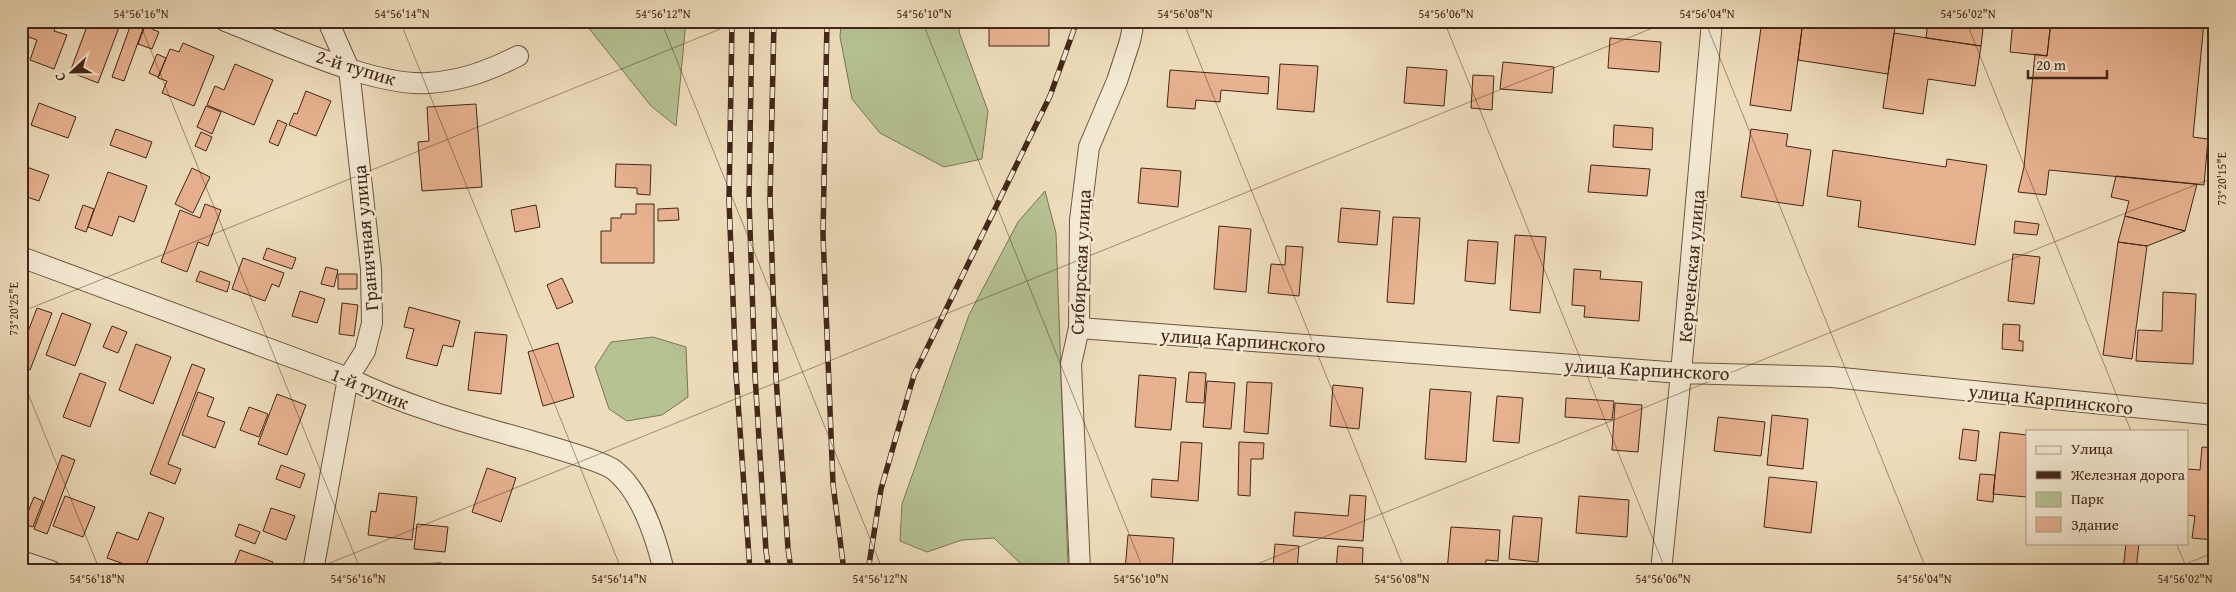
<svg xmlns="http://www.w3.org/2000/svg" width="2236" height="592" font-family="'Gentium Book Plus',serif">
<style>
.green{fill:#b6c292;stroke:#7c7456}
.building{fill:#e8b290;stroke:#432619}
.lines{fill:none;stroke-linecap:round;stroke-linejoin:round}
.minor-casing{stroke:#6e5442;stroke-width:22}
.minor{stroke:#f4e9d3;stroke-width:20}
.rail-casing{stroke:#432619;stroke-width:5.5}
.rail{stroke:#f4e9d3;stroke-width:4;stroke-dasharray:11;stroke-linecap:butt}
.ticks{fill:none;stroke:#432619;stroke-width:1;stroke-opacity:0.45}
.labels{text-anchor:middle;stroke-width:5;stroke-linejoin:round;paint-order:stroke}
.street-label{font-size:19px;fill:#432619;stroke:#f4e9d3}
.neatline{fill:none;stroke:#432619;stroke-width:2}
.ticks-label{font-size:12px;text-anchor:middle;fill:#432619}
</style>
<rect width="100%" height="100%" fill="#eeddbc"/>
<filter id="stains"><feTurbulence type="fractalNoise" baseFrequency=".004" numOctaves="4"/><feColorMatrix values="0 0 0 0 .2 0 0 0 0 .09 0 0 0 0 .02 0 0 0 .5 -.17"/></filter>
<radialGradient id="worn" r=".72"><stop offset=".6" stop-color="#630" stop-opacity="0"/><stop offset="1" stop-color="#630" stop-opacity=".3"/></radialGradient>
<path class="green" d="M583 21H686L676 126 651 106Z
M841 21H960L959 32 988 111 982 159 944 167 880 133 852 99 840 37Z
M1045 191 1056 233 1068 567 1067 571H1024L1021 564 994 538 962 540 927 552 900 541 902 504 969 315 1018 222Z
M653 337 686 347 688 397 662 415 627 421 609 409 595 367 611 342Z"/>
<path class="building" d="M21 21H58L54 31 67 35 54 69 30 60 37 40 23 35 21 38Z
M89 21 121 22 98 83 70 72Z
M132 21 144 26 124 81 112 77Z
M379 21H398V22L380 26Z
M989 21H1049V46H989Z
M1762 21H1803L1791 111 1750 105Z
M1803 21H1896L1888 74 1798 60Z
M1928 21H1984L1981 46 1926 38Z
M2013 21H2051L2047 56 2010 52Z
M2051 21 2204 22 2193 137 2208 139 2204 185 2049 170 2046 195 2018 192 2024 167 2035 54 2047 56Z
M145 26 159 32 152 49 138 44Z
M1894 33 1981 46 1975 86 1928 79 1923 114 1883 108Z
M1610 38 1661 42 1659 72 1608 68Z
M183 43 214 56 194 106 162 93 167 81 158 78 170 49 179 52Z
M157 54 166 58 158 77 149 73Z
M1503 62 1554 67 1552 93 1500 89Z
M235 64 273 80 254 125 207 105 215 86 224 90Z
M1280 64 1318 66 1314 112 1277 109Z
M1407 67 1447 70 1444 106 1404 103Z
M1170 70 1269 77 1268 94 1221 90 1220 102 1196 100 1195 109 1167 107Z
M1473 75 1494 76 1492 110 1471 108Z
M306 91 331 101 316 136 289 125 294 113 297 114Z
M39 103 76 117 68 138 31 125Z
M476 104 482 187 422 191 418 142 429 141 427 107Z
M206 106 221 112 212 134 197 127Z
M278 120 287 124 278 146 269 142Z
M1614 125 1653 128 1652 150 1613 147Z
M116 129 152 142 146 158 110 145Z
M1751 129 1788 134 1786 146 1811 150 1803 206 1741 197Z
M201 132 212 137 206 151 195 146Z
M1833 150 1946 167 1947 159 1987 165 1975 245 1858 227 1861 201 1827 196Z
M616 164 651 165 650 195 637 194V188L615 187Z
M21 165 49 175 39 201 21 195Z
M1591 165 1650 169 1647 196 1588 192Z
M192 168 210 177 193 213 175 204Z
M1141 168 1181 171 1178 207 1138 203Z
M108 172 147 186 134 222 119 216 112 236 88 227Z
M2116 176 2197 184 2185 231 2125 216 2129 201 2111 197Z
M205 204 221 210 208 246 198 242 187 272 161 262 180 210 200 218Z
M636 204H654V263H601V231H611V218H621V214H636Z
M83 205 94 209 86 232 75 228Z
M536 205 540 227 515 232 511 210Z
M678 208 679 220 658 221V209Z
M1341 208 1380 211 1377 245 1338 242Z
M2125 216 2185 231 2147 246 2118 242Z
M1393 217 1420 218 1414 304 1387 302Z
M2015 221 2039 224 2037 235 2014 233Z
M1219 226 1251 229 1246 292 1214 289Z
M1515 235 1546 237 1540 313 1510 310Z
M1468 240 1498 242 1495 284 1465 281Z
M2118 242 2147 246 2132 359 2103 355Z
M1286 246 1303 247 1299 296 1268 293 1271 264 1285 265Z
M267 248 296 258 292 269 263 259Z
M2013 254 2040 257 2034 304 2008 301Z
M243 258 284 273 279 287 272 284 265 301 232 289Z
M326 267 338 270 334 287 321 284Z
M1574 269 1601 271 1600 279 1642 282 1639 321 1584 317 1585 306 1572 305Z
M200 271 230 282 227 292 196 281Z
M338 274H357V289H338Z
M562 278 573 302 557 309 547 285Z
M300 291 325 299 317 323 292 316Z
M2163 292 2196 294 2193 364 2136 361 2138 330 2162 331Z
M342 303 358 305 354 336 339 334Z
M409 307 460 321 453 347 443 345 437 366 406 358 414 329 404 327Z
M37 308 52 313 30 370 21 367V350Z
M62 313 91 324 75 366 46 355Z
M2003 324 2020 325 2019 341H2023V351L2002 349Z
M112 326 127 332 118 353 103 347Z
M475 332 507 335 501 394 468 390Z
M558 343 574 397 543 406 528 352Z
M136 344 171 357 153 404 119 390Z
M192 364 205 369 168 464 181 469 175 484 150 474Z
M1189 372 1206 373 1204 403 1186 402Z
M80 373 106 383 90 427 63 417Z
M1139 375 1176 378 1171 430 1135 427Z
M1207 381 1235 383 1231 429 1203 427Z
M1247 382 1272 383 1268 434 1244 432Z
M1333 385 1363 388 1359 429 1330 426Z
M1430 389 1471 392 1466 462 1425 459Z
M198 392 214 398 207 416 225 422 215 448 182 435Z
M277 394 306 405 287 455 258 444Z
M1497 396 1523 398 1519 443 1493 441Z
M1566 398 1614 401 1612 420 1565 417Z
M1615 403 1642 405 1638 452 1612 450Z
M249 407 268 414 259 437 240 430Z
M1772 415 1808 419 1803 469 1767 465Z
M1718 417 1765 422 1761 456 1714 451Z
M1963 429 1979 431 1976 461 1959 459Z
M2000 432 2027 435V497L1993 494Z
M1181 442 1202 443 1198 501 1151 497 1152 479 1178 481Z
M1239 442 1264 443 1263 459H1251L1250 496 1238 495Z
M2202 447 2215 448 2213 540 2192 538 2195 516 2187 515V469L2200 470Z
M62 455 75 460 47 534 34 529Z
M281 465 305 474 300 488 276 479Z
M487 468 516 478 501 522 472 512Z
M1980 474 1995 475 1993 502 1977 500Z
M1769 477 1817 482 1811 533 1764 527Z
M21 492 26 494 21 507Z
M379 493 417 497 412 540 368 535 371 511 376 512Z
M1350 495 1366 496 1363 541 1293 536 1295 512 1348 516Z
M65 496 95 507 83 537 53 526Z
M1579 496 1629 500 1627 537 1576 533Z
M34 497 43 501 33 527 23 524Z
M271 508 295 516 286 540 263 531Z
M149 512 164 518 144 571 107 558 117 532 138 540Z
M1513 516 1542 518 1538 562 1509 559Z
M239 524 260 532 255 544 235 536Z
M417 524 448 527 445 552 414 549Z
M1451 527 1500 530 1498 561 1486 560 1485 571H1447Z
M1128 535 1174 538 1172 571H1125Z
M2126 543H2139L2136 571H2123Z
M1275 544 1299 546 1297 570 1273 568Z
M1338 546 1363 548 1362 571 1336 569Z
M240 550 273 562 270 571H232Z
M441 563V571H361V566Z"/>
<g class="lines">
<defs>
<path id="minor" d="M225 21C278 41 373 87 428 83 461 81 488 71 518 56
M21 257 348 378C406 406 466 423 528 440 544 445 603 461 614 470 642 492 656 538 664 571
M1079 328 1681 373 1832 377 2215 415
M21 561 51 571
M313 571 348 378 365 351 372 323 371 269 349 69 328 21
M1080 571 1071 364 1079 328 1080 220 1089 147 1117 81 1130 41 1134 21
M1661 571 1681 373 1712 21"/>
</defs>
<use href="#minor" class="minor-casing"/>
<use href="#minor" class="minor"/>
<defs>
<path id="rail" d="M732 21 729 201 736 374 750 571
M752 21 749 199 755 375 766 551 769 571
M774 21 770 200 776 377 788 548 791 571
M827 21 823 235 833 484 844 571
M868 571 881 489 914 375 1050 96 1077 21"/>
</defs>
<use href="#rail" class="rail-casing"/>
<use href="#rail" class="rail"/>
</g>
<path class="ticks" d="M139 21 361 571M400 21 622 571M661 21 883 571M922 21 1144 571M1183 21 1405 571M1444 21 1666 571M1705 21 1927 571M1966 21 2131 431M21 312 740 21M21 376 100 571M2176 543 2188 571M310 571 1670 21M1240 571 2215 177M2169 571 2215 552"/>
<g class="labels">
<g class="street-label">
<text transform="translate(356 67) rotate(17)" y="7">2-й тупик</text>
<text transform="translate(365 238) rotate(-95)" y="7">Граничная улица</text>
<text transform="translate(1080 262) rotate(-87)" y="7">Сибирская улица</text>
<text transform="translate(1691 266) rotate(-85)" y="7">Керченская улица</text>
<text transform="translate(1243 340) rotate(4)" y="7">улица Карпинского</text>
<text transform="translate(1647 369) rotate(3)" y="7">улица Карпинского</text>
<text transform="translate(370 388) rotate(22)" y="7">1-й тупик</text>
<text transform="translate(2051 399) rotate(6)" y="7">улица Карпинского</text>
</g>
</g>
<rect width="2236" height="592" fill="none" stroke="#eeddbc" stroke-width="55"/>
<rect x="2026" y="430" width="162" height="115" fill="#f4e9d3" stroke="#ad9b89"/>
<rect x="2036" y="446" width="25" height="8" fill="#f4e9d3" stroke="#ad9b89"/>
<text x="2071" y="454" font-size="15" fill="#432619">Улица</text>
<rect x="2036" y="471" width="25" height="8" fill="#432619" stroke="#ad9b89"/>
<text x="2071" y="480" font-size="15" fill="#432619">Железная дорога</text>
<rect x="2036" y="492" width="25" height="15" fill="#b6c292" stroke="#ad9b89"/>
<text x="2071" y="504" font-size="15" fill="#432619">Парк</text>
<rect x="2036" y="517" width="25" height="15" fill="#e8b290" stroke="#ad9b89"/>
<text x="2071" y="530" font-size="15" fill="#432619">Здание</text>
<g transform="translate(72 72) rotate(248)" stroke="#f4e9d3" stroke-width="4" paint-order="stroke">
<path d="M0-4L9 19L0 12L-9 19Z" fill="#432619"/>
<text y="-8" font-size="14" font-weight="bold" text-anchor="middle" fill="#432619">С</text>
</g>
<path d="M2028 70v8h79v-8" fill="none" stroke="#432619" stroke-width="2.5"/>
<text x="2036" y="70" font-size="15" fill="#432619" stroke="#f4e9d3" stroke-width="4" paint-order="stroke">20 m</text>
<rect x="28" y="28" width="2180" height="536" class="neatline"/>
<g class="ticks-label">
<text x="141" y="18">54°56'16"N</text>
<text x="402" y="18">54°56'14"N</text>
<text x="663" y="18">54°56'12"N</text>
<text x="924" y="18">54°56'10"N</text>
<text x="1185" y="18">54°56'08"N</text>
<text x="1446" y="18">54°56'06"N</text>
<text x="1707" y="18">54°56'04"N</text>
<text x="1968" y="18">54°56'02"N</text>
<text transform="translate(2222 179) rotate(-90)" y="4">73°20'15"E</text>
<text transform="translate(14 309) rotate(-90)" y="4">73°20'25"E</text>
<text x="97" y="583">54°56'18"N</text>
<text x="358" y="583">54°56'16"N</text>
<text x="619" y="583">54°56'14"N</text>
<text x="880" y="583">54°56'12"N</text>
<text x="1141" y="583">54°56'10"N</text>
<text x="1402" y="583">54°56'08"N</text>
<text x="1663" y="583">54°56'06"N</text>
<text x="1924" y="583">54°56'04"N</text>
<text x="2185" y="583">54°56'02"N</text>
</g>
<rect width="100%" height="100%" filter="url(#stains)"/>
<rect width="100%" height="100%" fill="url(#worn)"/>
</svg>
